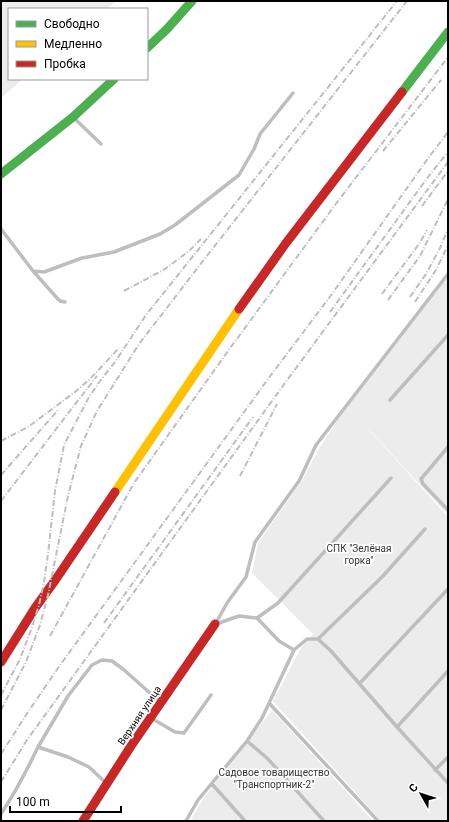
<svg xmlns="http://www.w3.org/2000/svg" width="449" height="822" font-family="Roboto,sans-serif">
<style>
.green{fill:#ececec}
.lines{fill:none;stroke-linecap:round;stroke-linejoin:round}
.lane{stroke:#bebebe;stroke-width:3.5}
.fast{stroke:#4caf50;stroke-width:9}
.slow{stroke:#ffc107;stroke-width:9}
.jam{stroke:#c62828;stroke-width:9}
.rail{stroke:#bebebe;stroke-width:2;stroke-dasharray:6 2 1 2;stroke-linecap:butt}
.labels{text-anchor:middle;stroke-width:3.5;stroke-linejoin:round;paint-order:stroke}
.park-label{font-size:10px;fill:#333;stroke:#fff}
.street-label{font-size:10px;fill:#000;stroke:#fff}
</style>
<rect width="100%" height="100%" fill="#fff"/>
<path class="green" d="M1 1H116L107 9H9V79H23L1 98Z
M448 276V515L350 409 448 517V821H381L273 701 301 648 313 634 252 573 258 543 301 482 320 447 347 406Z
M272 710 373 821H190L205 796Z"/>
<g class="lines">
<path class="lane" d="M74 118 101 144
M1 229 33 271 57 298 60 301 65 302
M33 271 44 272 82 258 114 252 160 234 175 225 239 175 254 149 260 134 293 93
M390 400 448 335
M448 447 421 479 423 484 448 510
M257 618 278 603 391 478
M216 623 227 603 246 577 255 542 299 481 316 445 448 274
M318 639 383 576 425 529
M294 650 307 639H318L331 651 397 727 448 783
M360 683 448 589
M269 703 378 821
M151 718 175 732 184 733 211 695
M397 727 448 671
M247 741 267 758 324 821
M38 747 68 696 92 665 102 660 112 661 123 669 160 702
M435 770 448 757
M212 784 245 821
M1 814C15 793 27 770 38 747L68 757 89 767 106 783
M186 821 198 800 247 741 262 718 294 650 279 641 257 618 239 616 216 624"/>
<path class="fast" d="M147 48 167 29 192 1
M402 92 448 32
M1 174 73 117 114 79"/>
<path class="slow" d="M115 492 239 309"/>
<path class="jam" d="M239 309 286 243 402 92
M1 662 35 608 56 579 115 492
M83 821 131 746 215 624"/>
<path class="rail" d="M383 151 441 80
M422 206 448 171
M124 291 165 269 189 251 201 239
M382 294 419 244 427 230
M410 297 426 274 440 248 448 229
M388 300 420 256 448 199
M415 302 436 270 447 247
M330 312 428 177 448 152
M1 390H2
M1 441 28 427 75 392 90 379 119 348
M1 475 59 409
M240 476 277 404
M1 501 66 416 97 376
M104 623 253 417
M50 636 134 483 228 351 335 205 448 57
M1 695 20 659 31 630 39 605 44 582 48 554 55 491 64 445 89 397 100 381 115 362 146 315 397 1
M1 710 26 662 40 625 48 595 68 496 81 446 97 411 139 344 206 257 407 1
M1 754 28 712 58 668 271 375 329 298 429 157 448 132
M1 782 27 740 285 383 448 162"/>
</g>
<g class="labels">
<g class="park-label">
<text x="359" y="552">СПК "Зелёная<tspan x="359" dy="12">горка"</tspan></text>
<text x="274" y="776">Садовое товарищество<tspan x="274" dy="12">"Транспортник-2"</tspan></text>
</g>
<g class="street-label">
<text transform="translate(139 715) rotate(-56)" y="4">Верхняя улица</text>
</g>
</g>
<rect width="449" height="822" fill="none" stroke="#000000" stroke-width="4"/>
<rect x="8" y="8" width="140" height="72" fill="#ffffff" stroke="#999999"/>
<rect x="16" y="21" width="20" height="6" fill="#4caf50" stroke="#999999"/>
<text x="44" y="28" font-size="12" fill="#000000">Свободно</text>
<rect x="16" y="41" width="20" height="6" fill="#ffc107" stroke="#999999"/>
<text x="44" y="48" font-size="12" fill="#000000">Медленно</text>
<rect x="16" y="61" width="20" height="6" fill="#c62828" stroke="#999999"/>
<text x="44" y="68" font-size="12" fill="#000000">Пробка</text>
<g transform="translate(421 794) rotate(309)" stroke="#ffffff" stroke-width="3" paint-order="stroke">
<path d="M0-3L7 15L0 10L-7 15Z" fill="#000000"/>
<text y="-6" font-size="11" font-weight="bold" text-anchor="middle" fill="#000000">С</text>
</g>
<path d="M10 806v6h111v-6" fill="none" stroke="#000000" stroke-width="2"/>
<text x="16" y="806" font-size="12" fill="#000000" stroke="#ffffff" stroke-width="3" paint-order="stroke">100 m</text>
</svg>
